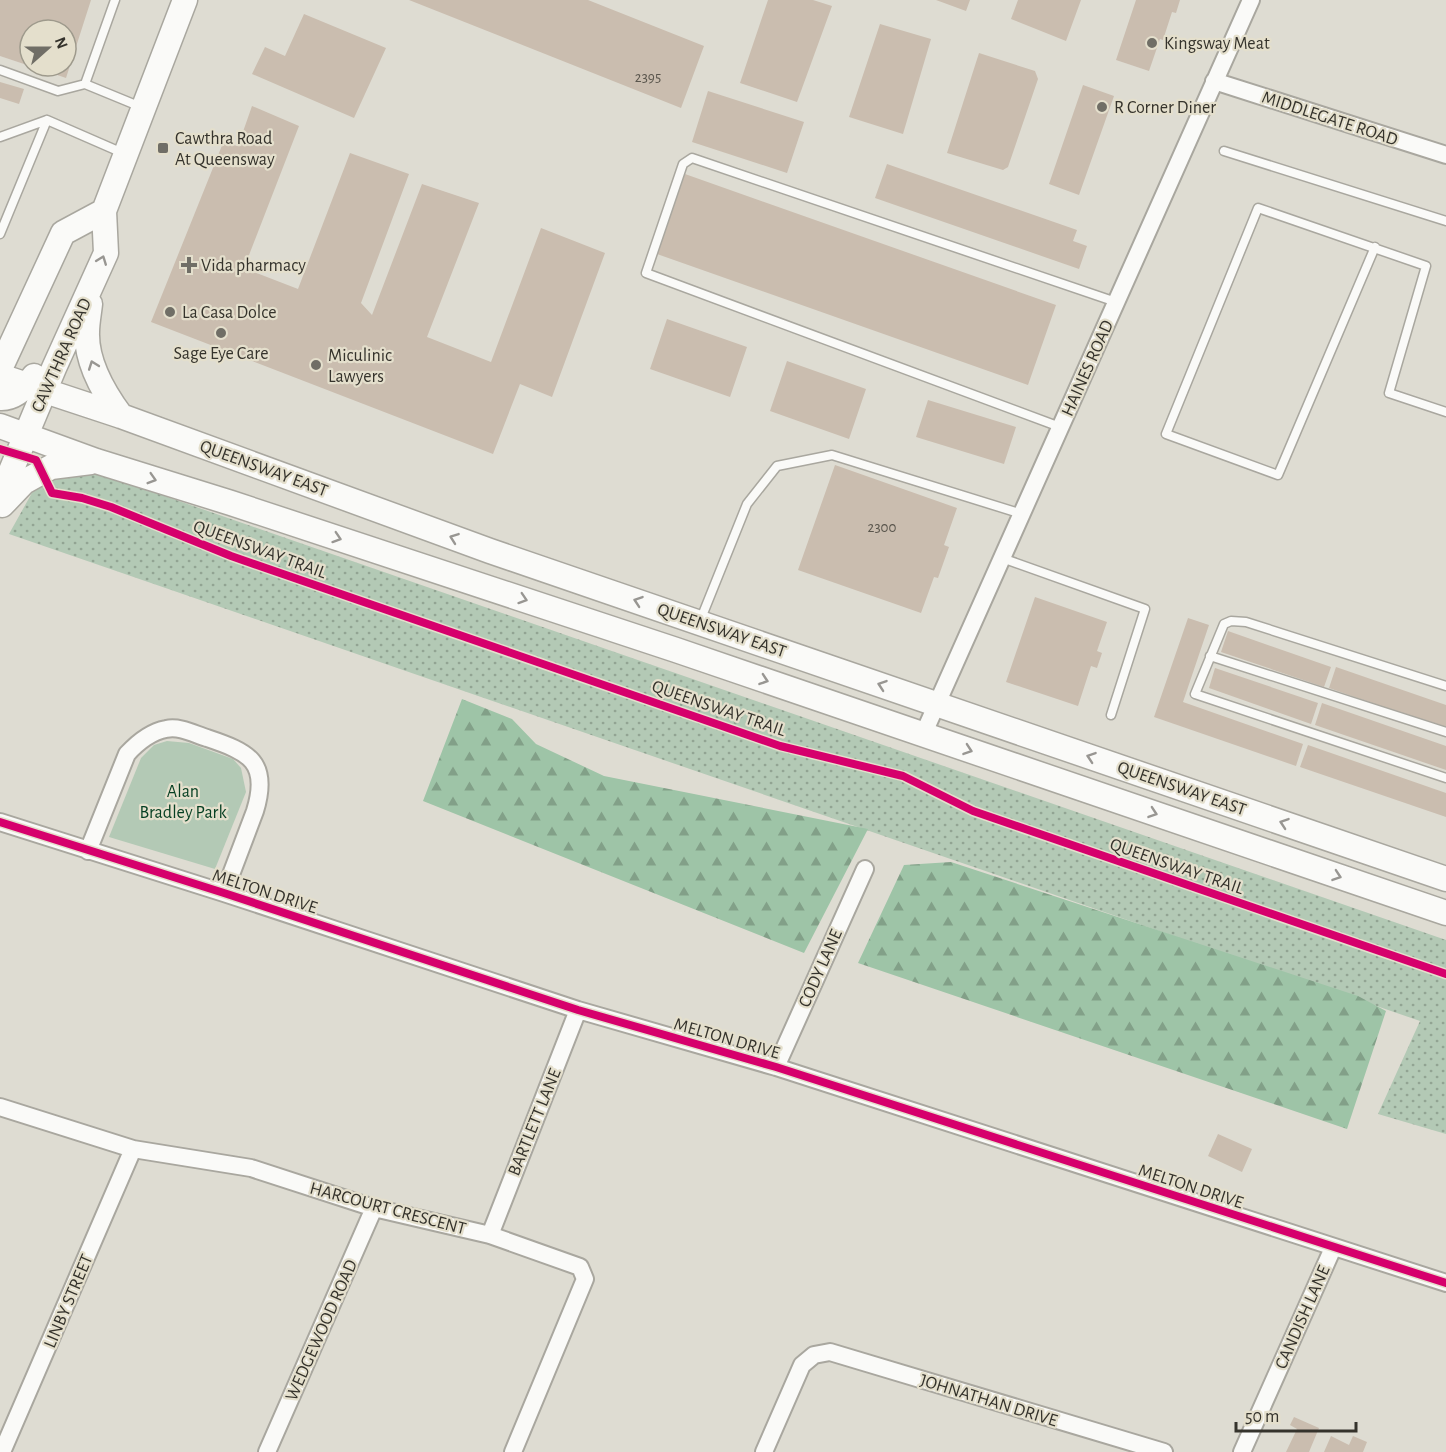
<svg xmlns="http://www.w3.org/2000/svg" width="1446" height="1452" font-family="'Alegreya Sans',sans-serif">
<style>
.grass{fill:url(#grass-dots)}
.forest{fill:url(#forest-firs)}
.green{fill:#b3c9b5}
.building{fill:#cabdaf}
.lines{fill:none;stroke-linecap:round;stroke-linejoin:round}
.lane-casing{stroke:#a9a79f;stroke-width:11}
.street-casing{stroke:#a9a79f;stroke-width:20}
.secondary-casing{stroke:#a9a79f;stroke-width:27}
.lane{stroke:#fafaf8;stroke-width:8}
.street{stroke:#fafaf8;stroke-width:16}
.secondary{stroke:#fafaf8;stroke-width:24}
.cycleway-casing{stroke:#e4dfcc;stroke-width:11}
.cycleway{stroke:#d6006c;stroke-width:8}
.oneway{stroke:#989692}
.poi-dot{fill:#706e66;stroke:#e4dfcc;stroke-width:2}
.labels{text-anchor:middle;stroke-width:4.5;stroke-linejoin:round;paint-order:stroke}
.number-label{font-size:15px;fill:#5a564d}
.poi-label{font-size:18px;fill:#35332c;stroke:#e4dfcc;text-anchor:start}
.street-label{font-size:18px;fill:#35332c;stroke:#e4dfcc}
.park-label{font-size:18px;fill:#053f22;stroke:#e4dfcc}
</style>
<defs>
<pattern id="grass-dots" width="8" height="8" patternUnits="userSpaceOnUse" patternTransform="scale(1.5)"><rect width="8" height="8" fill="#b3c9b5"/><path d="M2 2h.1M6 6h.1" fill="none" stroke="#92a493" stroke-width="1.8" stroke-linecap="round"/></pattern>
<pattern id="forest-firs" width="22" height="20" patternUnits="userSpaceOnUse" patternTransform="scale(1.5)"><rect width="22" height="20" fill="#9ec4a7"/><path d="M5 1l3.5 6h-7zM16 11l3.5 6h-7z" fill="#82a088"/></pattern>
</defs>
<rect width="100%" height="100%" fill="#dedcd2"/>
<path class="grass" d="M52 457 1446 940V1134L1378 1114 1420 1021 9 534Z"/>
<path class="forest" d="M462 699 512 719 536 744 604 776 868 829 804 953 423 801Z
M951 862 1358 996 1386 1011 1347 1129 858 963 904 865Z"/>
<path class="green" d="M167 741 189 743 233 759 241 768 246 792 215 869 109 837 141 758 154 745Z"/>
<path class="building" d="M0 0H91L66 78 31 66H66V30H30V66L0 56Z
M409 0H588L704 46 681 108Z
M768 0H813L832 6 797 102 740 83Z
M936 0H970L966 11Z
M1018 0H1081L1066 41 1011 19Z
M1136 0H1180L1176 13 1172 12 1163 40 1160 39 1149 71 1116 60Z
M304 14 386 48 354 118 252 74 265 47 285 56Z
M880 24 931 39 903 134 849 117Z
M979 53 1035 71 1038 79 1008 167 1003 170 947 153Z
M0 82 24 89 19 104 0 98Z
M1083 85 1114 96 1079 195 1049 184Z
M708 91 804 122 787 173 692 142Z
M252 106 299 126 244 268 298 289 350 153 409 174 361 303 372 315 422 184 479 203 427 337 491 362 541 228 605 253 552 397 520 384 493 454 151 322 223 143 238 146Z
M887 164 1077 230 1073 241 1087 246 1079 269 875 198Z
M685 174 1056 305 1028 385 657 254Z
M667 319 747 347 730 397 650 369Z
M787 361 866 389 849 439 770 411Z
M928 400 1016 427 1004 464 916 437Z
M835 465 957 508 944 545 949 547 938 578 934 577 921 613 798 570Z
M1035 597 1107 622 1097 651 1102 653 1097 668 1091 666 1078 706 1006 682Z
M1188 618 1209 625 1183 702 1303 744 1296 766 1154 717Z
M1228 631 1331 667 1324 687 1221 652Z
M1336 667 1446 705V729L1329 688Z
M1215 668 1318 703 1311 724 1209 688Z
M1322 703 1446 746V770L1315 725Z
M1308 745 1446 793V817L1300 767Z
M1218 1134 1252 1149 1242 1172 1208 1156Z
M1294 1417 1319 1428 1309 1452H1286L1297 1429 1290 1425Z
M1331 1436 1349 1445 1353 1436 1367 1442 1363 1452H1324Z"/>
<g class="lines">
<defs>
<path id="lane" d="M115 0 85 84 141 107
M0 70 58 91 85 84
M0 137 47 120
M1224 151 1446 221
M0 234 47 120 125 154
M1375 247 1278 475 1166 434 1258 208 1426 266 1389 393 1446 412
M1060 427 646 273 683 164 692 158 1116 302
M1002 558 1145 609 1111 715
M700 621 747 504 777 466 832 455 1022 514
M1210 656 1446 732
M1446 686 1246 622 1231 621 1224 624 1195 694 1446 778"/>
<path id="street" d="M1214 81 1446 155
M923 735 1251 0
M0 822 224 893 578 1010 776 1067 1446 1283
M88 851 127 754C138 742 150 732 166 729 180 726 194 734 207 738 249 752 270 762 255 811L224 893
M776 1067 865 869
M0 1107 133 1149 251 1168 374 1208 490 1235 580 1267 585 1279 513 1452
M490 1235 578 1010
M2 1452 133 1149
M267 1452 374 1208
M764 1452 802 1365 814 1355 830 1352 1164 1452
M1242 1452 1333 1248"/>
<path id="secondary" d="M90 304C89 313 87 323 87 332 86 362 104 393 121 416
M0 369 63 233 104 211
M0 376 121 416 490 551 1446 879
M0 398C15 399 26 387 34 376
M0 426 96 461 231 503 676 650 1446 913
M0 497 54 368 106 253 104 211 185 0
M2 505 24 482 51 467 91 462"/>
</defs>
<use href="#lane" class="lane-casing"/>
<use href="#street" class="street-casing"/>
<use href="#secondary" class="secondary-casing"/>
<use href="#lane" class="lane"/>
<use href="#street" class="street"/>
<use href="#secondary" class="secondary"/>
<defs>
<path id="cycleway" d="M0 449 36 460 52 493 82 498 111 507 231 556 780 746 903 776 973 811 1446 974
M0 822 224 893 578 1010 776 1067 1446 1283"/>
</defs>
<use href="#cycleway" class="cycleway-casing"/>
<use href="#cycleway" class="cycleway"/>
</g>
<defs><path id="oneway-chevron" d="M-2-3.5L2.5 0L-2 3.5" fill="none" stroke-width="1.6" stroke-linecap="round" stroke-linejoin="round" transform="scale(1.5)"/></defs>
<g class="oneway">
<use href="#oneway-chevron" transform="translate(102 260) rotate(-69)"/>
<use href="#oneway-chevron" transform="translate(93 365) rotate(-110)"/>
<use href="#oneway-chevron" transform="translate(152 479) rotate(17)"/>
<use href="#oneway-chevron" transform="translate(337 538) rotate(18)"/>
<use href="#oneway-chevron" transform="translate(454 538) rotate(-160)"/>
<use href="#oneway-chevron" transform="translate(523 599) rotate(18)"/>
<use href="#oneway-chevron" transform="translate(638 601) rotate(-161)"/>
<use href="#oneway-chevron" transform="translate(764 680) rotate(19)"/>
<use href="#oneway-chevron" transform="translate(882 685) rotate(-161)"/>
<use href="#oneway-chevron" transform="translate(968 750) rotate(19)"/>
<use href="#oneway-chevron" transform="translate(1091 757) rotate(-161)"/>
<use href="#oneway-chevron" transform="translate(1153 813) rotate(19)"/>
<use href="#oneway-chevron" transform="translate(1284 823) rotate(-161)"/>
<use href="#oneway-chevron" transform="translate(1337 876) rotate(19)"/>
</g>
<g class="poi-dot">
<circle cx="1152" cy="43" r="6"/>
<circle cx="1102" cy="107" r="6"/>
<rect x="157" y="142" width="12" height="12" rx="3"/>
<path d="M186 256h6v6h6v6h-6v6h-6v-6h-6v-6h6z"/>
<circle cx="170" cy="312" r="6"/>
<circle cx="221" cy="333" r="6"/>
<circle cx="316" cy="365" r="6"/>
</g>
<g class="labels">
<g class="number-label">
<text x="648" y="82">2395</text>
<text x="882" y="532">2300</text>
</g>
<g class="poi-label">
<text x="1164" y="49">Kingsway Meat</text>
<text x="1114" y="113">R Corner Diner</text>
<text x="175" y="144">Cawthra Road<tspan x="175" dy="21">At Queensway</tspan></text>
<text x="201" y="271">Vida pharmacy</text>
<text x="182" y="318">La Casa Dolce</text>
<text x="221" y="359" text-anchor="middle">Sage Eye Care</text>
<text x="328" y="361">Miculinic<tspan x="328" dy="21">Lawyers</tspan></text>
</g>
<g class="street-label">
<text transform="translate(1330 118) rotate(18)" y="6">MIDDLEGATE ROAD</text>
<text transform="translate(61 355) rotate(-66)" y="6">CAWTHRA ROAD</text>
<text transform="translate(1087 368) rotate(-66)" y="6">HAINES ROAD</text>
<text transform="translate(264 468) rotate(20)" y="6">QUEENSWAY EAST</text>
<text transform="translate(260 549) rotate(20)" y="6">QUEENSWAY TRAIL</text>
<text transform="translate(722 630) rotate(19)" y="6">QUEENSWAY EAST</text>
<text transform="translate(719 708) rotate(19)" y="6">QUEENSWAY TRAIL</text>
<text transform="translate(1182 788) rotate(19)" y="6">QUEENSWAY EAST</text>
<text transform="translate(1177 866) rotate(19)" y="6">QUEENSWAY TRAIL</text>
<text transform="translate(265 891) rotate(18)" y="6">MELTON DRIVE</text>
<text transform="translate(820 968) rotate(-66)" y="6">CODY LANE</text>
<text transform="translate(727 1038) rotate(16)" y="6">MELTON DRIVE</text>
<text transform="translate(534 1122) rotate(-68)" y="6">BARTLETT LANE</text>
<text transform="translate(1191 1186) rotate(18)" y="6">MELTON DRIVE</text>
<text transform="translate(388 1208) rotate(15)" y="6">HARCOURT CRESCENT</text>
<text transform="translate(68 1301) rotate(-67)" y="6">LINBY STREET</text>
<text transform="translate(1302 1317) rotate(-66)" y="6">CANDISH LANE</text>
<text transform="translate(321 1330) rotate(-66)" y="6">WEDGEWOOD ROAD</text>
<text transform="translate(989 1400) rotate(17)" y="6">JOHNATHAN DRIVE</text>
</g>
<g class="park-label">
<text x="183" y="797">Alan<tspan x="183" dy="21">Bradley Park</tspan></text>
</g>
</g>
<g transform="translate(48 48) rotate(69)"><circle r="28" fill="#e4dfcc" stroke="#9e9a8c" stroke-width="1.5"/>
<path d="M0-4.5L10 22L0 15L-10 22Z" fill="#706e66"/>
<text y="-9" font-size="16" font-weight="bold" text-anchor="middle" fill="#35332c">N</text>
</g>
<path d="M1236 1422v9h120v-9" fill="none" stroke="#35332c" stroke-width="3"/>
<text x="1245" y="1422" font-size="18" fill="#35332c" stroke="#e4dfcc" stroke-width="4.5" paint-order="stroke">50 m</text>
</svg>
